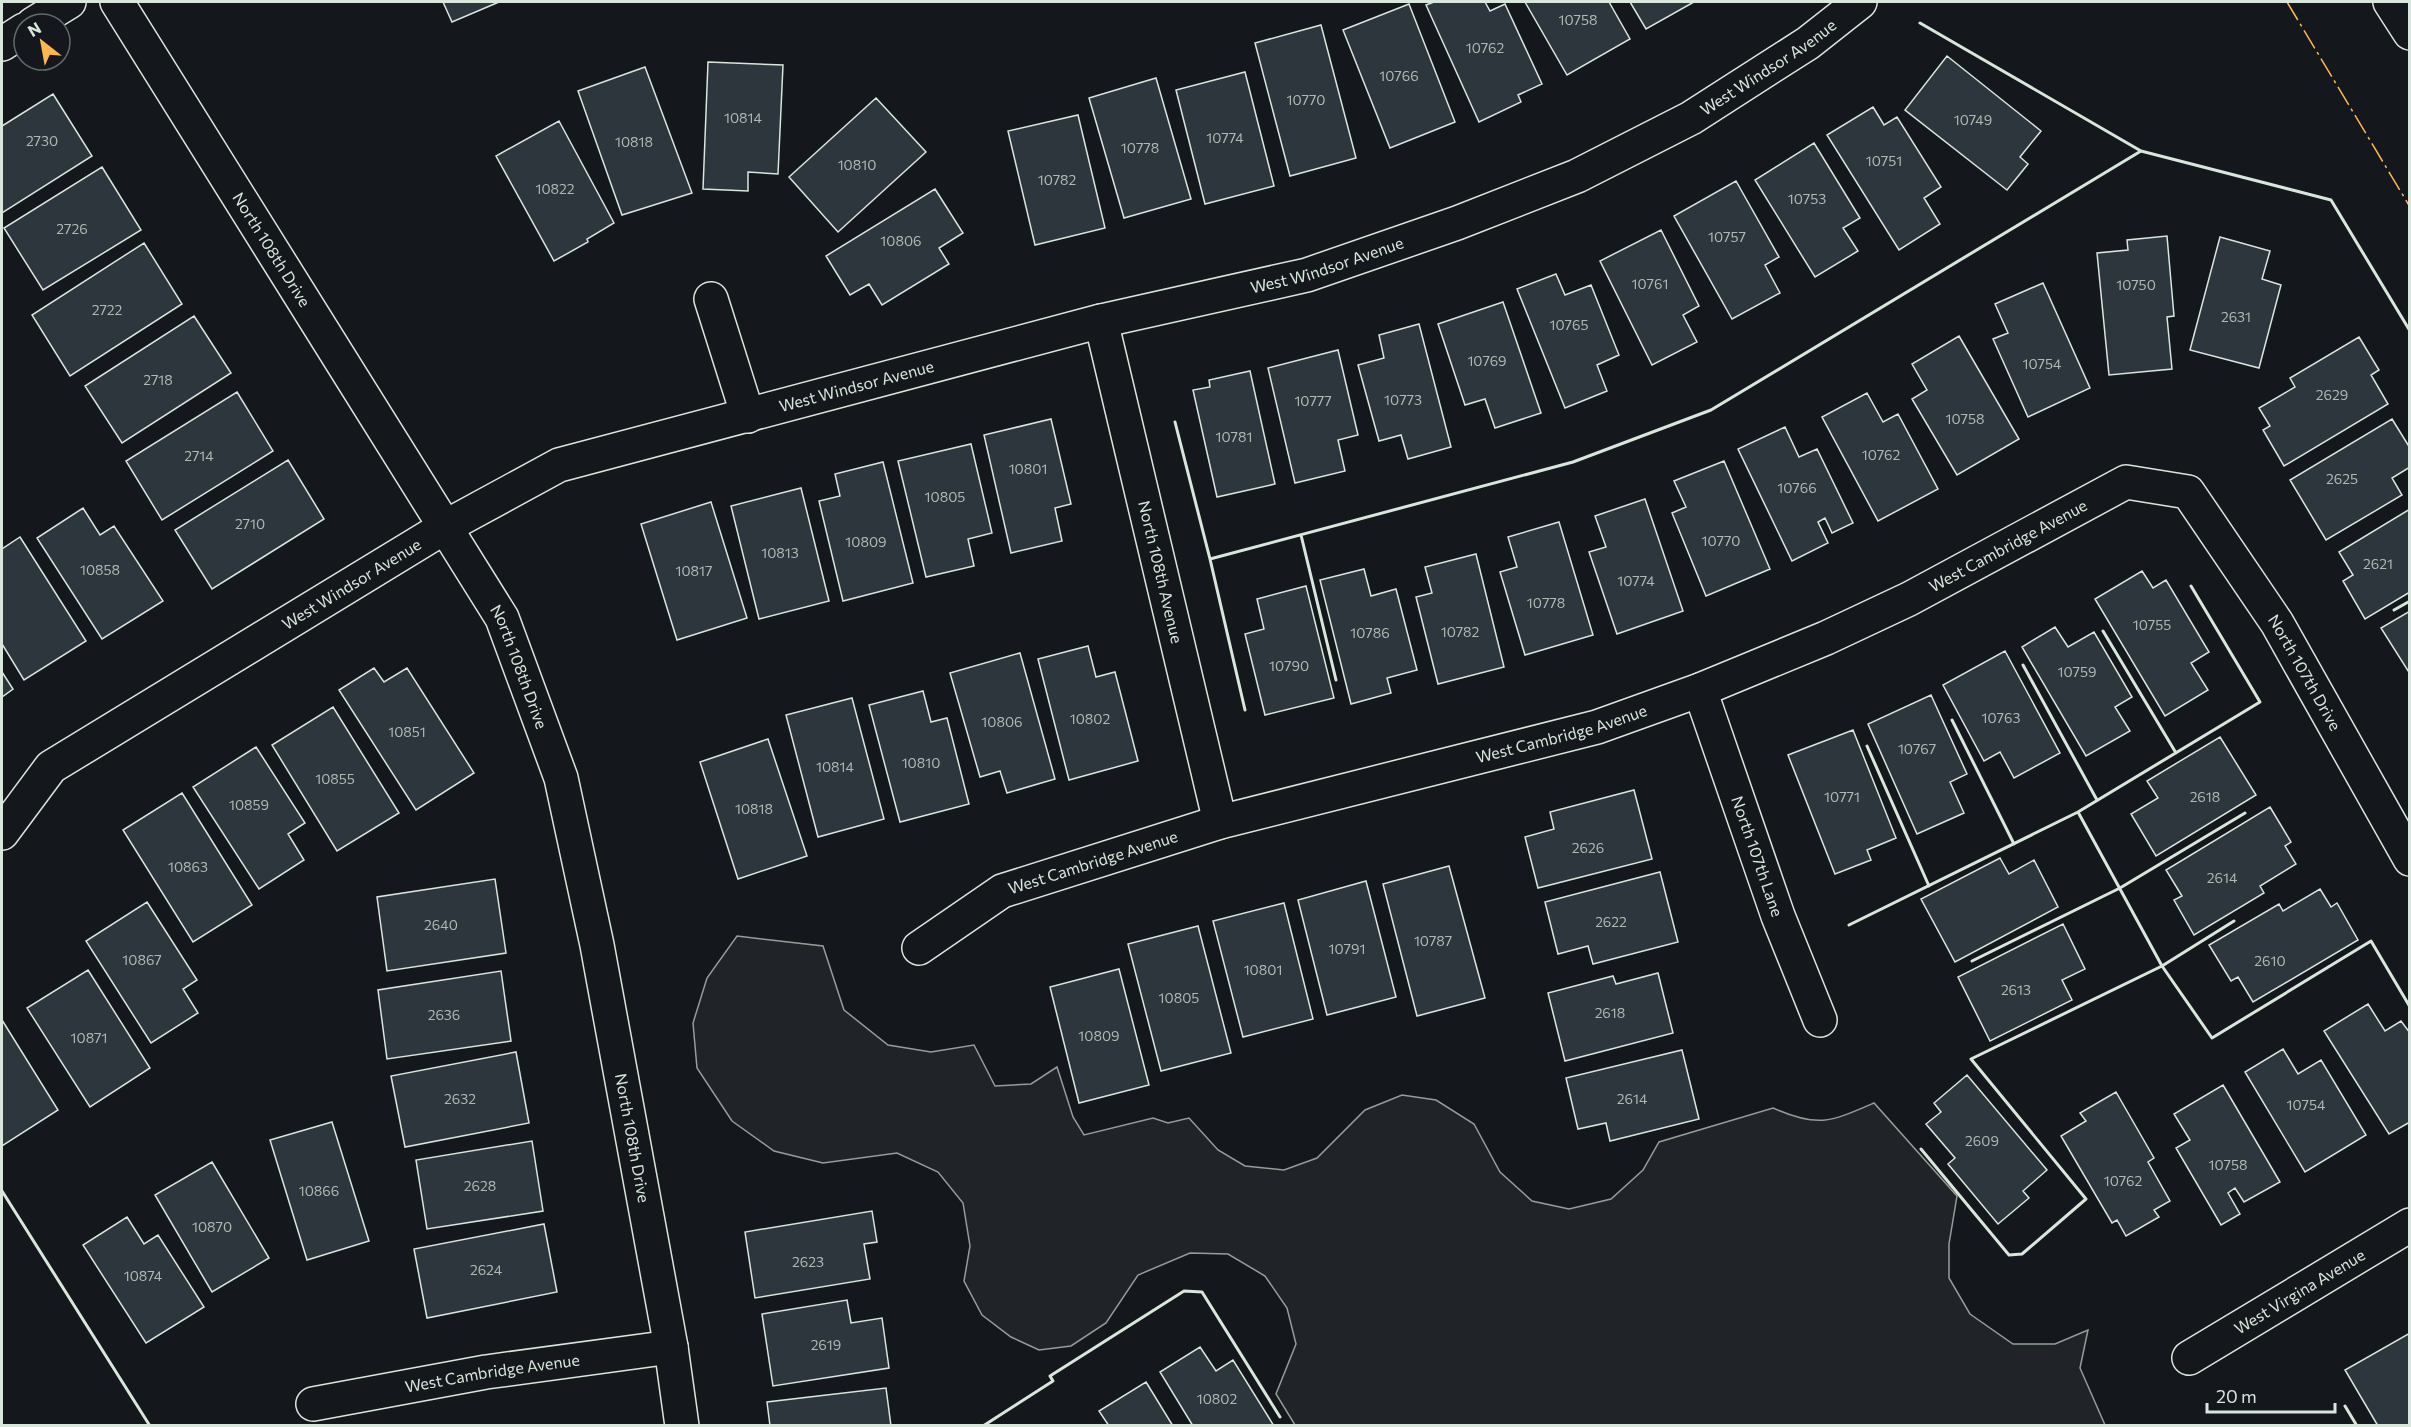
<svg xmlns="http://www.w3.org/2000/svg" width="2411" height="1427" font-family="Commissioner,sans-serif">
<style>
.green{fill:#202428;stroke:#939e99;stroke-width:1.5}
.building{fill:#2c363c;stroke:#d8e6dc;stroke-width:1.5}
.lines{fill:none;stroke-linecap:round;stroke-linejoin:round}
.minor-casing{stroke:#d8e6dc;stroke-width:36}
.major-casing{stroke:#d8e6dc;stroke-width:36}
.minor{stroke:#14181c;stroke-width:33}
.major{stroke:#14181c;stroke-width:33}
.wall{stroke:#d8e6dc;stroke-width:3}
.power{stroke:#ffb74d;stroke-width:1.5;stroke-dasharray:21 4.5 3 4.5;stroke-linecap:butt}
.labels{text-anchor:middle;stroke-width:4.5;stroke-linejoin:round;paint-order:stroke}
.number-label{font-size:14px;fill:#adbab4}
.street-label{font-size:16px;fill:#d8e6dc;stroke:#14181c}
</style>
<rect width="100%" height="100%" fill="#14181c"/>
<path class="green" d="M737 936 823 946 844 1010 888 1045 931 1052 974 1045 995 1086 1031 1084 1057 1067 1073 1117 1084 1135 1153 1118 1168 1123 1189 1118 1218 1150 1245 1166 1284 1170 1317 1158 1365 1110 1402 1095 1436 1100 1474 1124 1500 1172 1532 1201 1569 1209 1611 1199 1643 1170 1659 1142 1773 1108C1818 1128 1830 1122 1874 1103L1957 1196 1949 1244V1278L1970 1314 2013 1344H2055L2088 1330 2080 1368 2105 1425H1295L1276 1394 1296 1344 1287 1308 1265 1276 1228 1254 1190 1253 1138 1275 1106 1323 1071 1346 1039 1350 1011 1337 982 1315 964 1281 970 1246 963 1203 938 1172 897 1153 823 1163 774 1151 732 1121 697 1068 693 1023 707 978Z"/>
<path class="building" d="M443 2H499L452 22Z
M1434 2H1485L1490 11 1505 4 1542 84 1518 95 1521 102 1479 122 1426 5Z
M1525 2H1609L1630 39 1567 75Z
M1630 2H1694L1646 29Z
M1409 4 1455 122 1390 148 1343 30Z
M1321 25 1356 158 1290 176 1255 43Z
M1947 56 2041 131 2020 157 2028 164 2007 190 1905 110Z
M708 62 783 65 778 174 748 172V191L703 189Z
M645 67 692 193 622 215 578 91Z
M1245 72 1274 186 1205 204 1176 90Z
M1156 78 1191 199 1124 218 1089 98Z
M53 94 92 156 2 213V126Z
M876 98 926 152 838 232 789 177Z
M1873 107 1884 125 1897 117 1941 187 1924 198 1940 224 1899 250 1827 135Z
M1078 115 1105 228 1035 245 1008 131Z
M559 121 614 223 587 239 588 242 554 261 496 156Z
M1814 143 1860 218 1843 228 1858 251 1815 277 1755 180Z
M102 167 141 230 43 290 4 228Z
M1736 181 1779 257 1765 265 1780 293 1732 319 1674 216Z
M935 189 963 233 939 248 949 264 882 305 869 284 850 295 826 256Z
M1661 230 1699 306 1683 315 1697 342 1652 365 1600 261Z
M2167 236 2174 316 2167 317 2172 369 2109 375 2097 253 2128 250 2127 240Z
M2220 237 2270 251 2262 279 2281 285 2259 368 2190 350Z
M144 243 182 304 70 376 32 315Z
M1556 274 1565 295 1591 285 1619 355 1597 365 1607 391 1565 408 1517 289Z
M2043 283 2090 388 2028 417 1993 339 2008 333 1995 304Z
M1503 302 1541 413 1495 428 1485 399 1465 405 1438 324Z
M194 316 231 373 122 443 85 386Z
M1419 324 1451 447 1408 459 1401 435 1379 441 1358 365 1384 358 1379 335Z
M1959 336 2019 439 1957 475 1912 399 1927 390 1912 364Z
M2359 337 2379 370 2371 375 2388 404 2284 466 2263 430 2270 426 2259 408 2295 387 2290 378Z
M1338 350 1358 435 1338 440 1345 471 1295 483 1268 368Z
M1250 371 1275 484 1217 497 1193 390 1210 387 1209 380Z
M237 392 273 451 162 520 126 461Z
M1867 393 1883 422 1898 414 1938 489 1878 521 1822 417Z
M1051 419 1071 504 1055 508 1062 541 1011 553 984 435Z
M2392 419 2410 448V467L2392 478 2402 495 2326 540 2290 480Z
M1785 427 1799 457 1817 449 1853 523 1832 533 1825 518 1818 522 1828 543 1792 561 1738 449Z
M971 444 992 533 968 539 974 566 926 577 898 461Z
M288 460 324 519 212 589 175 530Z
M1724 461 1770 569 1706 596 1672 513 1686 507 1674 481Z
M883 462 913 583 843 601 819 501 840 496 835 474Z
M801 488 829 601 759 619 731 506Z
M1645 499 1683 611 1617 634 1589 552 1606 547 1595 516Z
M711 502 747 618 677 640 641 524Z
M83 508 100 535 114 526 163 601 102 639 37 538Z
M2410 509V592L2365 619 2343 581 2353 575 2339 552Z
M1559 522 1593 635 1525 655 1500 572 1517 567 1508 537Z
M20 537 86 641 24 680 2 644V549Z
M1476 554 1504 667 1438 684 1416 597 1432 593 1425 567Z
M1364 569 1371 596 1396 589 1417 670 1387 678 1391 693 1351 704 1320 580Z
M2142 571 2153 588 2166 580 2209 652 2191 663 2208 690 2165 716 2095 599Z
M1306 586 1334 698 1265 715 1245 634 1264 629 1257 599Z
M2410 611V674L2381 628Z
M2055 627 2068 647 2094 632 2132 697 2115 707 2130 731 2086 756 2022 647Z
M1088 646 1096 677 1115 672 1138 761 1069 780 1038 659Z
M2005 651 2060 753 2014 778 2000 752 1984 761 1943 685Z
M1020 653 1055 779 1007 793 1000 771 980 777 950 673Z
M374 668 384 682 407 668 474 773 416 810 339 690Z
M2 672 13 689 2 697Z
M923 691 931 722 947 718 969 804 900 822 869 705Z
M1931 695 1967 774 1950 782 1964 813 1917 834 1868 724Z
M852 698 884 819 818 837 786 715Z
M333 707 399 813 337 851 272 745Z
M1853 730 1896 838 1867 850 1871 860 1835 874 1788 755Z
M2220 737 2256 795 2156 856 2131 814 2158 798 2147 781Z
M768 739 807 856 738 879 700 762Z
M256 747 305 823 288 834 304 860 259 889 193 787Z
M1634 790 1652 859 1538 888 1525 837 1554 829 1550 812Z
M182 793 252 905 193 942 123 830Z
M2270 807 2291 842 2285 846 2296 864 2260 886 2264 893 2194 935 2174 900 2182 896 2166 870Z
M2000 858 2009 874 2034 860 2058 907 1955 962 1921 899Z
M1449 866 1485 998 1417 1016 1383 884Z
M1660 872 1678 942 1593 964 1588 946 1558 954 1545 902Z
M495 879 506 953 387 971 377 897Z
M1366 881 1396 997 1327 1015 1298 900Z
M2320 889 2331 907 2337 903 2358 940 2253 1002 2238 977 2231 981 2209 945 2279 904 2283 911Z
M147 902 197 980 183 989 198 1013 151 1043 86 941Z
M1284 903 1313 1019 1243 1037 1213 921Z
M2063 924 2085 969 2062 980 2072 1000 1990 1041 1958 977Z
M1198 926 1231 1053 1161 1071 1128 944Z
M1119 969 1149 1085 1079 1103 1050 987Z
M88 970 150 1068 90 1107 27 1008Z
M501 971 511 1041 387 1059 378 990Z
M1658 973 1673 1033 1565 1061 1548 993 1613 976 1616 984Z
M2368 1004 2385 1031 2401 1021 2410 1033V1122L2389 1134 2324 1031Z
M2 1020 58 1110 2 1146Z
M2283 1049 2298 1074 2321 1060 2366 1135 2305 1172 2245 1072Z
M1682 1050 1699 1119 1610 1141 1606 1123 1578 1129 1566 1078Z
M516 1052 529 1123 405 1147 391 1076Z
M1967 1075 2047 1170 2023 1191 2029 1198 1998 1224 1948 1164 1955 1158 1926 1124 1941 1112 1934 1103Z
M2223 1085 2280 1182 2244 1202 2235 1188 2228 1193 2240 1214 2221 1225 2176 1148 2190 1140 2174 1114Z
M2116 1092 2154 1158 2148 1162 2170 1201 2154 1210 2159 1217 2126 1236 2117 1220 2112 1223 2061 1136 2086 1121 2080 1113Z
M332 1122 369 1241 307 1260 270 1140Z
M532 1141 543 1211 427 1229 416 1160Z
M212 1162 269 1258 212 1292 155 1195Z
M872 1211 877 1242 864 1244 870 1279 755 1298 745 1232Z
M127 1217 144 1244 158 1235 204 1307 146 1343 83 1245Z
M544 1224 557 1292 427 1318 414 1249Z
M847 1300 851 1323 882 1318 889 1368 773 1386 762 1314Z
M2410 1333V1426H2378L2345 1370Z
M1200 1347 1216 1371 1233 1360 1274 1426H1193L1160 1372Z
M1146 1382 1173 1426H1109L1099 1411Z
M886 1388 891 1426H770L767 1402Z"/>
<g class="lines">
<defs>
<g id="minor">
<path id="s1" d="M117 2 502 618 561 778 597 945 671 1347 682 1426"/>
<path d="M33 24 69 2"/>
<path d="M2 44 24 30"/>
<path d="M711 299 748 416"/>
<path id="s2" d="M1101 321 1220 822"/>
<path id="s3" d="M1700 690 1778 916 1820 1020"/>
<path id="s4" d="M2 833 51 767 445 527 559 465 1101 321 1307 275 1457 223 1577 176 1691 118 1808 43 1860 2"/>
<path id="s5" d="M919 948 1002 891 1220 822 1597 727 1700 690 1826 638 1909 599 2126 482 2188 492 2277 623 2410 859"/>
<path id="s6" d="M2189 1358 2410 1225"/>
<path id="s7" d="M313 1404 486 1372 671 1347"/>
</g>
<path id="major" d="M2390 2 2410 33"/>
</defs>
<use href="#minor" class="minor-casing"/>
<use href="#major" class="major-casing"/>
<use href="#minor" class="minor"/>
<use href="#major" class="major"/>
<path class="wall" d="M1920 23 2141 151 2331 200 2410 331
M1175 422 1210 559 1573 462 1711 410 2141 151
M1301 535 1336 680
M1210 559 1245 710
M2394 610 2410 601
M2103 631 2176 753
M2023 665 2097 800
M1952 720 2014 844
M1867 746 1929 886
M2078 812 2260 702 2191 586
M2234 921 2162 966 2212 1038 2371 941 2410 1007
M1849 925 2078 812 2162 966 1971 1059 2086 1199 2022 1254 2009 1255 1921 1149
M1972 961 2120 888 2245 813
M2 1191 150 1426
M2345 1406 2357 1426
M983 1426 1053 1381 1050 1376 1184 1291 1202 1292 1280 1417"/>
<path class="power" d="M2287 2 2410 207"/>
</g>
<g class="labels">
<g class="number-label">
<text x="1578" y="25">10758</text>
<text x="1485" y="53">10762</text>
<text x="1399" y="81">10766</text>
<text x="1306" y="105">10770</text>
<text x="743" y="123">10814</text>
<text x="1973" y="125">10749</text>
<text x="1225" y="143">10774</text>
<text x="42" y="146">2730</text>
<text x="634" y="147">10818</text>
<text x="1140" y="153">10778</text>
<text x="1884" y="166">10751</text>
<text x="857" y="170">10810</text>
<text x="1057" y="185">10782</text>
<text x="555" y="194">10822</text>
<text x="1807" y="204">10753</text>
<text x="72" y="234">2726</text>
<text x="1727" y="242">10757</text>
<text x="901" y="246">10806</text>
<text x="1650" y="289">10761</text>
<text x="2136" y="290">10750</text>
<text x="107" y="315">2722</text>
<text x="2236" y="322">2631</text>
<text x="1569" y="330">10765</text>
<text x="1487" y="366">10769</text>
<text x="2042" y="369">10754</text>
<text x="158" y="385">2718</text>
<text x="2332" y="400">2629</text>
<text x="1403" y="405">10773</text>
<text x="1313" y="406">10777</text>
<text x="1965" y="424">10758</text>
<text x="1234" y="442">10781</text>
<text x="1881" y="460">10762</text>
<text x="199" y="461">2714</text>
<text x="1028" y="474">10801</text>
<text x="2342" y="484">2625</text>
<text x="1797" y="493">10766</text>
<text x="945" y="502">10805</text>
<text x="250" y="529">2710</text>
<text x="1721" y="546">10770</text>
<text x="866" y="547">10809</text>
<text x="780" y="558">10813</text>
<text x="2378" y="569">2621</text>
<text x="100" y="575">10858</text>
<text x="694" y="576">10817</text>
<text x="1636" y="586">10774</text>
<text x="1546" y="608">10778</text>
<text x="2152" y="630">10755</text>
<text x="1460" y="637">10782</text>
<text x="1370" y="638">10786</text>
<text x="1289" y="671">10790</text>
<text x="2077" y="677">10759</text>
<text x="2001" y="723">10763</text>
<text x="1090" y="724">10802</text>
<text x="1002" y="727">10806</text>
<text x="407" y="737">10851</text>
<text x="1917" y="754">10767</text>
<text x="921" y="768">10810</text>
<text x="835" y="772">10814</text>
<text x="335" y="784">10855</text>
<text x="1842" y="802">10771</text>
<text x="2205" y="802">2618</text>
<text x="249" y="810">10859</text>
<text x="754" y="814">10818</text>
<text x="1588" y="853">2626</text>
<text x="188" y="872">10863</text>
<text x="2222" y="883">2614</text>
<text x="1611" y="927">2622</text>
<text x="441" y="930">2640</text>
<text x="1433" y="946">10787</text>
<text x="1347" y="954">10791</text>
<text x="142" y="965">10867</text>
<text x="2270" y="966">2610</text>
<text x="1263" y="975">10801</text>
<text x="2016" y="995">2613</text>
<text x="1179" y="1003">10805</text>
<text x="1610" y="1018">2618</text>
<text x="444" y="1020">2636</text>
<text x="1099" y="1041">10809</text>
<text x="89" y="1043">10871</text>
<text x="460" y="1104">2632</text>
<text x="1632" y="1104">2614</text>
<text x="2306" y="1110">10754</text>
<text x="1982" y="1146">2609</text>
<text x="2228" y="1170">10758</text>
<text x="2123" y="1186">10762</text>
<text x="480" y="1191">2628</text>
<text x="319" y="1196">10866</text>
<text x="212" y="1232">10870</text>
<text x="808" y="1267">2623</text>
<text x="486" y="1275">2624</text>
<text x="143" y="1281">10874</text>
<text x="826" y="1350">2619</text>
<text x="1217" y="1404">10802</text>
</g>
<g class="street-label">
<text dy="6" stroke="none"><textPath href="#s4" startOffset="1953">West Windsor Avenue</textPath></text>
<text dy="6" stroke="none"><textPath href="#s1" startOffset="292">North 108th Drive</textPath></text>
<text dy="6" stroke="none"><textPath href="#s4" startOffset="1467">West Windsor Avenue</textPath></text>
<text dy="6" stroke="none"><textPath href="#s4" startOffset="981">West Windsor Avenue</textPath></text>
<text dy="6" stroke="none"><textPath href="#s5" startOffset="1168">West Cambridge Avenue</textPath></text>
<text dy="6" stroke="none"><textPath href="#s2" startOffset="258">North 108th Avenue</textPath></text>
<text dy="6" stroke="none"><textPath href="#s4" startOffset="434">West Windsor Avenue</textPath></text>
<text dy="6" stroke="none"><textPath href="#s1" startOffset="778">North 108th Drive</textPath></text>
<text dy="6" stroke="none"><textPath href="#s5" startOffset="1580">North 107th Drive</textPath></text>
<text dy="6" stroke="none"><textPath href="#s5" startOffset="682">West Cambridge Avenue</textPath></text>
<text dy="6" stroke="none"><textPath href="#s3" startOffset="176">North 107th Lane</textPath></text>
<text dy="6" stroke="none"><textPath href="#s5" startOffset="196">West Cambridge Avenue</textPath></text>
<text dy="6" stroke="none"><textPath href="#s1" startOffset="1264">North 108th Drive</textPath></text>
<text dy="6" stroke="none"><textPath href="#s6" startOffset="129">West Virgina Avenue</textPath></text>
<text dy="6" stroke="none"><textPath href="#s7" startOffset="182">West Cambridge Avenue</textPath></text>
</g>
</g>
<rect width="2411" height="1427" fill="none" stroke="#d8e6dc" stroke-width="6"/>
<g transform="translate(42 42) rotate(329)"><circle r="28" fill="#14181c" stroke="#626a69" stroke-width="1.5"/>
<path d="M0-4.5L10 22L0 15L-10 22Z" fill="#ffb74d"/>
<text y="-9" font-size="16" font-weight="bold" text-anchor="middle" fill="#d8e6dc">N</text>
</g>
<path d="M2207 1403v9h128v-9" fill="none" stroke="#d8e6dc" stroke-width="3"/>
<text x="2216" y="1403" font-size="18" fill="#d8e6dc" stroke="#14181c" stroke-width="4.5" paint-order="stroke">20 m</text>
</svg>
